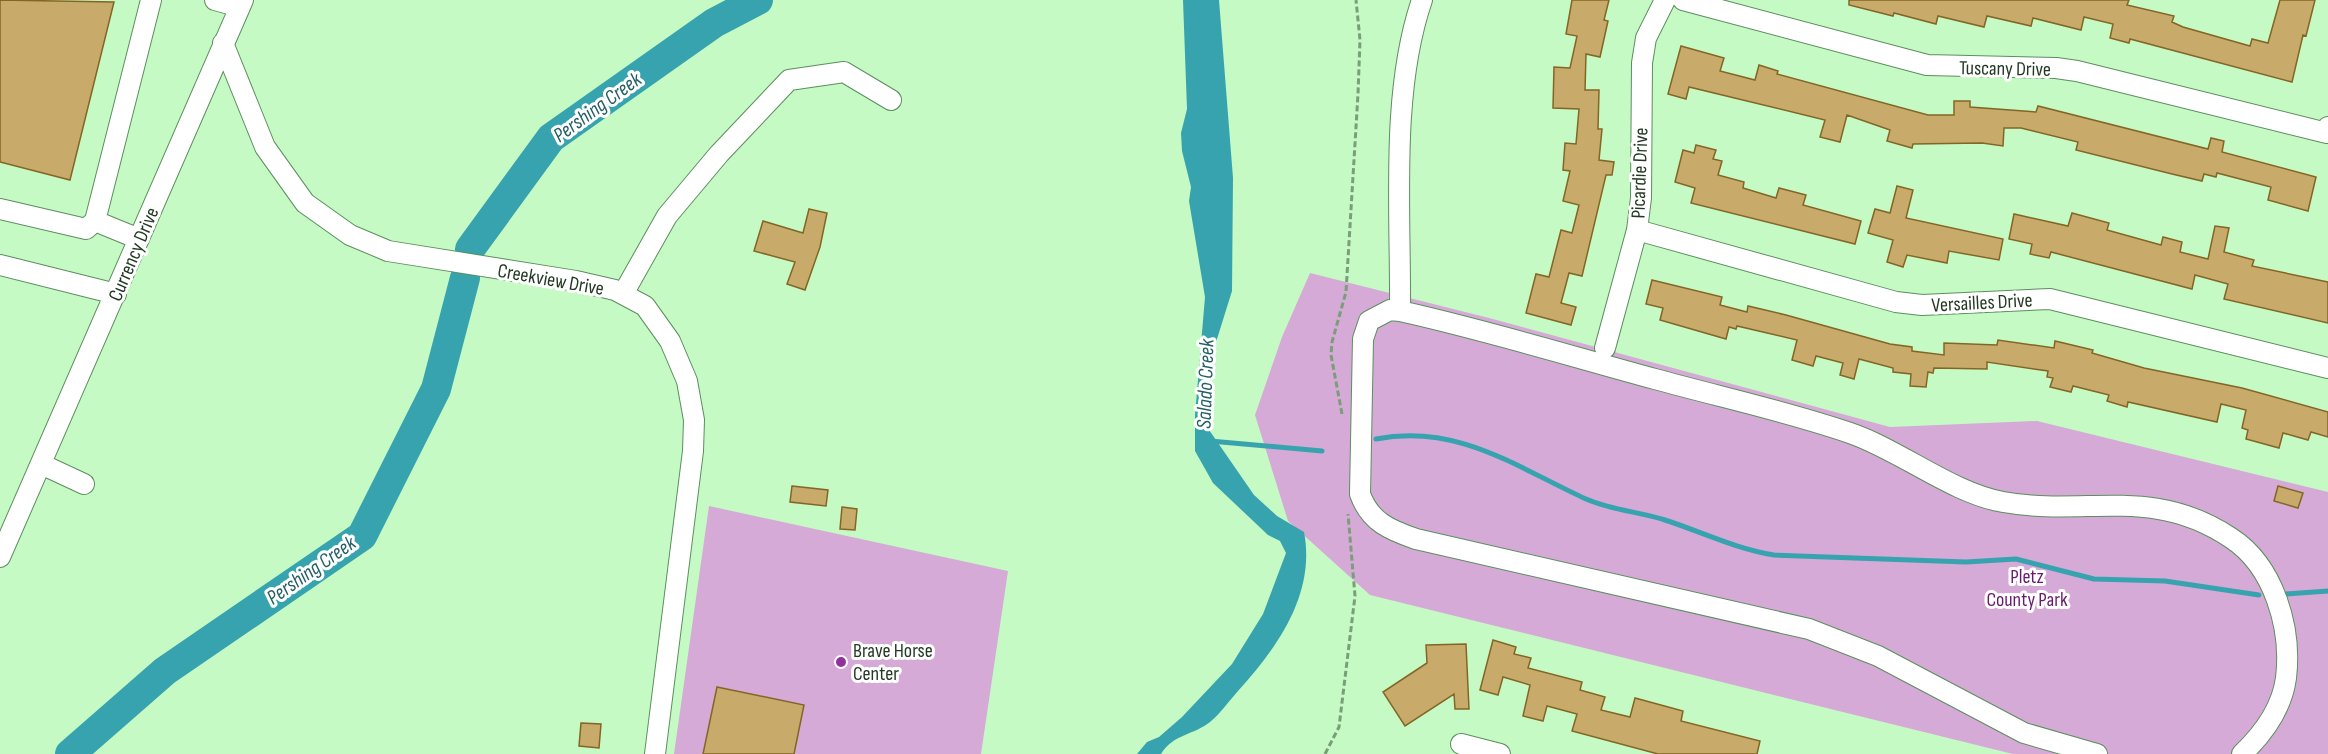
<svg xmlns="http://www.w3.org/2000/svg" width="2328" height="754" font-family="'Sofia Sans Condensed',sans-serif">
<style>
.green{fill:#d5aad7}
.water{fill:#37a3ae}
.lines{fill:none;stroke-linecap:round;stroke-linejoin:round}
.stream{stroke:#37a3ae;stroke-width:5}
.river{stroke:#37a3ae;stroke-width:30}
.building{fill:#c8aa6a;stroke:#836625;stroke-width:1.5}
.minor-casing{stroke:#5d8e5e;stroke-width:22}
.path{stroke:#799e78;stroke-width:3;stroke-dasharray:6 3;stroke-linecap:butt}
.minor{stroke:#fff;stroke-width:20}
.poi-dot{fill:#923199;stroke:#fff;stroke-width:2}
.labels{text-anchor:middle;stroke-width:6;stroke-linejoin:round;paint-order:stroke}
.street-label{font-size:20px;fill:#243924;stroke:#fff}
.park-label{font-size:20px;fill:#691a6f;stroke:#fff}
.poi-label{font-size:20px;fill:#243924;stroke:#fff;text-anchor:start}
.water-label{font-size:21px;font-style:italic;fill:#245f65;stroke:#fff}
</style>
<rect width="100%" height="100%" fill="#c5fac4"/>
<path class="green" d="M1310 273 1489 318 1890 427 2037 421 2328 492V754H2013L1370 595 1288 521 1255 415 1282 337Z
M709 506 1008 571 981 754H674Z"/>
<path class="water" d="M1183 0H1219L1233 178 1232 291 1212 355 1207 427 1254 495 1277 516 1304 532C1316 594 1277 648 1238 691 1229 701 1220 714 1210 722 1194 735 1173 734 1161 754H1137L1147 742 1159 737 1182 717 1232 664 1263 614 1286 553 1280 541 1268 535 1213 483 1195 451V415L1205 297 1189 201 1191 187 1182 151 1181 133 1187 109Z"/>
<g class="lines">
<path class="stream" d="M1376 439C1457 423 1516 467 1586 499 1611 510 1640 512 1665 520 1702 532 1736 549 1774 555L1966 562 2016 559 2094 579 2165 581 2259 595
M1210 441 1322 451
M2285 594 2328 591"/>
<path class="river" d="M470 249 551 138 714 23 758 0
M70 754 165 671 362 536 436 389 465 278"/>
</g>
<path class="building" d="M0 0 114 2 70 180 0 162Z
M1572 0H1609L1604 20 1608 21 1600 57 1586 54 1585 90H1599L1598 129H1602L1599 160 1614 162 1612 175H1606L1582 276 1569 273 1561 303 1576 307 1571 325 1526 313 1536 274 1549 277 1561 230 1572 233 1579 205 1563 201 1570 171 1563 170 1565 143 1576 144 1579 109 1553 108 1554 67 1570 68 1577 36 1566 34Z
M1849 0H2129L2127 5 2174 16 2172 22 2183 27 2250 46 2252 39 2268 43 2280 0H2315L2306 36 2303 35 2292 82 2130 39 2129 43 2110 38 2113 24 2084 17 2081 30 2033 18 2031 26 1987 16 1984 27 1938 16 1936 24 1894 13 1893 16 1849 5Z
M1681 46 1724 58 1720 71 1755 80 1759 65 1778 71 1777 74 1928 115H1954V101H1970V107L2036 112 2038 106 2208 149 2211 138 2224 141 2222 152 2316 177 2308 211 2268 200 2271 187 2217 173 2216 177 2204 174 2202 181 2172 174 2076 150 2078 142 2021 128H2004L2003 146 1982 143 1913 144 1912 148 1887 141 1890 130 1847 115 1840 142 1820 137 1825 120 1689 87 1686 99 1668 94Z
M1696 145 1716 150 1713 159 1722 161 1718 175 1744 182 1743 188 1776 198 1779 188 1806 195 1803 205 1861 221 1855 244 1691 203 1695 188 1675 182 1683 150 1694 153Z
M1897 186 1913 190 1906 218 2003 239 1999 260 1949 251 1947 263 1907 255 1903 267 1887 262 1893 240 1868 233 1875 209 1890 213Z
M809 209 827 213 820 247 805 290 787 284 795 262 754 251 763 221 803 233Z
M2072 213 2109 223 2107 230 2161 245 2163 237 2182 242 2180 252 2208 259 2215 226 2229 228 2224 252 2254 260 2252 266 2328 282V323L2224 299 2228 284 2195 275 2192 289 2051 252 2049 258 2030 254 2032 244 2009 239 2014 214 2068 226Z
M1652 280 1722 297 1720 305 1747 312 1748 306 1786 315 1890 344 1912 347V351L1944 355V343L1997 345 1998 340 2054 348 2055 341 2093 350 2092 353 2144 368 2242 388 2328 412V437L2311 432 2308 440 2283 433 2279 448 2246 439 2248 430 2242 428 2246 410 2221 404 2217 422 2128 402 2127 407 2107 401 2109 395 2073 386 2071 392 2050 387 2053 378 2047 377 2048 371 1987 362V369L1934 368 1933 373 1928 372 1926 387 1910 386 1911 374 1893 372V368L1859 359 1854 379 1840 375 1843 363 1816 356 1813 366 1792 360 1797 340 1737 326 1736 329 1729 327 1726 339 1660 320 1663 308 1646 304Z
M792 486 828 490 826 506 790 502Z
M2278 486 2303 493 2298 508 2274 501Z
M842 507 857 509 855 530 840 529Z
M1493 640 1516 647 1514 654 1531 658 1528 668 1582 682 1580 690 1605 697 1601 710 1630 717 1635 698 1683 711 1681 721 1760 741 1757 754H1658L1572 731 1577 714 1547 706 1543 721 1523 716 1530 685 1503 677 1498 695 1480 690Z
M1466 644 1469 709H1455L1454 694 1405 726 1383 692 1427 663 1426 645Z
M717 687 804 705 794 754H703Z
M581 723 601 724 599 748 579 746Z"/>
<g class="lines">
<defs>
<path id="minor" d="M215 0 240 7
M1683 0 1927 65 2056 68 2077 71 2327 133 2328 127
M223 43 265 147 305 203 350 235 388 251 576 281 615 290 645 306 670 341 687 381 694 420 693 451 655 754
M0 209 86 229 95 221 151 0
M95 221 139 239
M1637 230 1896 302 1922 305 2050 299 2328 368
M0 265 116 294
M623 294 667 216 719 154 789 80 844 72 891 100
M1400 311C1401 212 1390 93 1422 0
M1605 348 1637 230 1641 198 1642 63 1646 38 1665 0
M41 464 84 484
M0 557 243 0
M1461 744 1500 754
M2097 754 2024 733 1878 656 1809 629 1416 539C1390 530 1370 522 1360 494L1363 339 1369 321 1390 310 1400 311C1486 330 1570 356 1655 379 1720 397 1786 411 1850 433 1900 450 1952 493 2003 502 2086 517 2152 485 2231 538 2274 566 2292 628 2286 678 2282 708 2263 734 2242 754"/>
</defs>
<use href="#minor" class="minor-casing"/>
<path class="path" d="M1342 414 1331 355 1332 342 1346 292 1358 94 1360 40 1356 0
M1325 754 1339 727 1355 596 1348 514"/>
<use href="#minor" class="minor"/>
</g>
<circle class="poi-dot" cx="841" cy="662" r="6"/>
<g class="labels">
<g class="street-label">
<text transform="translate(2005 68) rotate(1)" y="7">Tuscany Drive</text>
<text transform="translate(1639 173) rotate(-88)" y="7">Picardie Drive</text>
<text transform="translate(133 254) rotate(-67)" y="7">Currency Drive</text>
<text transform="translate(551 279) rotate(10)" y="7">Creekview Drive</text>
<text transform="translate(1982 302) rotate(-3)" y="7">Versailles Drive</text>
</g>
<g class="park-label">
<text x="2027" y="583">Pletz<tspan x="2027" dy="23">County Park</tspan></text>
</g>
<g class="poi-label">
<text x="853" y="657">Brave Horse<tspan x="853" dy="23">Center</tspan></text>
</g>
<g class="water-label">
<text transform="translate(597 107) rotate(-36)" y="7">Pershing Creek</text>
<text transform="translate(1205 384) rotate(-88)" y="7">Salado Creek</text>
<text transform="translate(311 570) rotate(-35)" y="7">Pershing Creek</text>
</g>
</g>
</svg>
